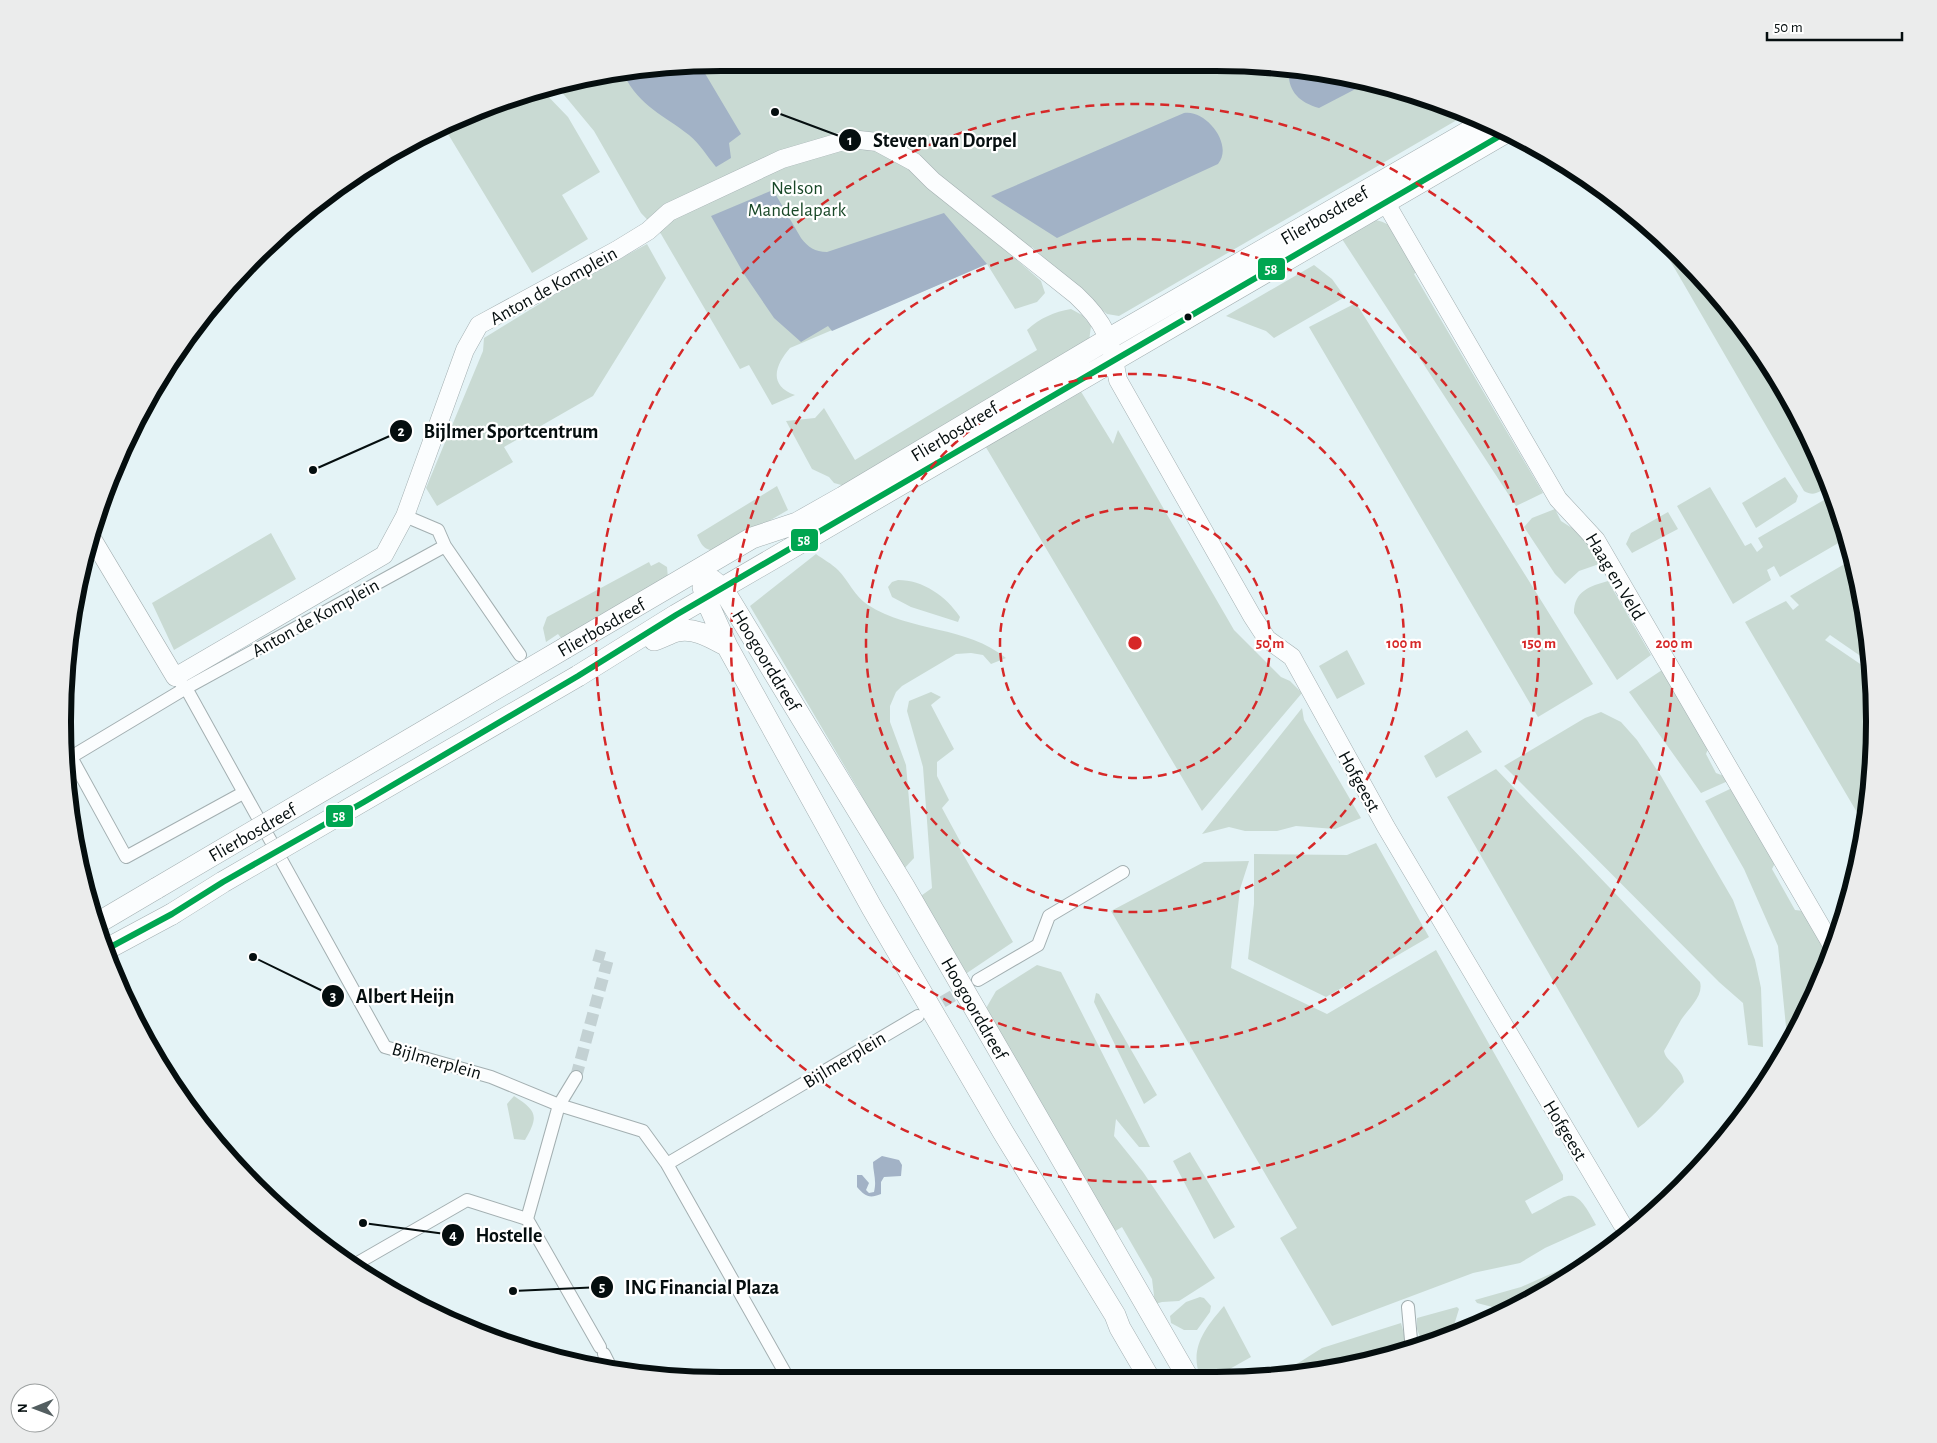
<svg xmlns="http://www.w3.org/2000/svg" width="1937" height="1443" font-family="'Alegreya Sans',sans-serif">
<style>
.green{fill:#c9dad3}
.water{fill:#a2b2c6}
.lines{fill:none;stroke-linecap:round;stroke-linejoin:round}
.pedestrian-tunnel{stroke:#c3d1d3;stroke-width:12;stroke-dasharray:12 6;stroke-linecap:butt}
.pedestrian-casing{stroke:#a3afb1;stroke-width:14}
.minor-casing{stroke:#a3afb1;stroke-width:19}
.tertiary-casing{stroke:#a3afb1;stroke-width:22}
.pedestrian{stroke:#fbfdfe;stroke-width:12}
.minor{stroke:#fbfdfe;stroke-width:18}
.tertiary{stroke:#fbfdfe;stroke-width:21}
.tertiary-bridge-casing{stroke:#a3afb1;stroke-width:22;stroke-linecap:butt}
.tertiary-bridge{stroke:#fbfdfe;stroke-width:21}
.bus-1-casing{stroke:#fff;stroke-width:10}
.bus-1{stroke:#00a651;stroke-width:6}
.ring{fill:none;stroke:#d62828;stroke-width:2.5;stroke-dasharray:9 6}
.bus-dot{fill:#050e0f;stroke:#fff;stroke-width:2}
.labels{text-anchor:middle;stroke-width:4.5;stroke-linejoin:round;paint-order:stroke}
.park-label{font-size:19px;fill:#194828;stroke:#fff}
.street-label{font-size:19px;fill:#050e0f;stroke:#fff}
.rim{fill:none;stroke:#050e0f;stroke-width:6}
.centre{fill:#d62828;stroke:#fff;stroke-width:2.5}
.ring-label{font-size:15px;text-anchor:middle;font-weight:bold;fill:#d62828;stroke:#fff;stroke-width:4.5;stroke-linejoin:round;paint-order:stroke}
.leader{fill:none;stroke:#050e0f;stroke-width:2}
.callout-dot{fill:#050e0f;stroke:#fff;stroke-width:2}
.mark-label{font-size:15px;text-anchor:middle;font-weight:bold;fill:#fff}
.callout-label{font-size:20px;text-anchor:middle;font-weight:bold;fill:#050e0f;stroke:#fff;stroke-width:4.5;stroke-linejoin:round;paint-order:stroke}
.line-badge{stroke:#fff;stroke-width:2}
.badge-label{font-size:14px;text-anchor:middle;font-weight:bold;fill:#fff}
</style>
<rect width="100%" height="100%" fill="#e4f3f6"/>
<path class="green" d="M722 63 1258 64 1386 85 1469 113 1119 316 1107 314 1032 247 1011 255 1041 281 1045 293 1037 302 1015 309 987 264 790 348C776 364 767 385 795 395L772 405 749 365 740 369 661 234 641 213 594 131 555 84Z
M541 89 568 117 600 172 562 195 588 239 532 273 445 129Z
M1375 220C1399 224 1413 249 1426 266L1414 274 1543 493 1516 506 1342 239Z
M1650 226 1738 321 1807 430 1828 486C1819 492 1814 497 1804 491Z
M647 244 666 278 593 396 504 447 513 462 437 506 426 488 483 351 484 338 554 295Z
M1314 265 1332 279 1345 297 1274 338 1266 331 1226 316Z
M1356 303 1593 684 1538 717 1309 327Z
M1071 309 1082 315 1091 326 1089 341 845 486 834 483 829 477 812 469 786 421 815 418 824 408 855 460 1037 350 1027 330C1040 318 1054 312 1071 309Z
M1080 390 1113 444 1118 430 1234 630 1281 677 1290 681 1302 693 1202 811 984 444Z
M1785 477 1798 496 1796 502 1756 528 1742 503Z
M777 486 788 510 717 551C704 550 702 546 697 535Z
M1710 487 1745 546 1751 543 1757 552 1763 547 1758 538 1831 496 1847 538 1780 577 1774 566 1767 570 1771 580 1733 604 1677 506Z
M1555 509 1561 521 1586 537 1602 563 1579 571 1565 584 1555 574 1524 527 1532 518Z
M1668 512 1678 529 1632 553 1626 544 1631 533Z
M271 533 296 579 174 650 152 603Z
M816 554C823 559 832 564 838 570 848 580 855 597 868 605 910 632 967 626 1006 658L991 664 983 655 971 653 956 654 902 686 896 692 890 706V722L906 765 914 858 902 871 858 789 750 606Z
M1853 559 1869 653 1862 657 1830 635 1825 640 1872 672 1869 808 1865 826 1745 622 1786 601 1793 610 1799 605 1790 596Z
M649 562 651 566 659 562 667 567 668 578 564 642 558 634 546 642 543 628 547 617Z
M898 580C923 580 946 596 960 617L958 622 911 607 892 597 888 587 892 582Z
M1608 581 1651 655 1617 680 1574 613C1574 591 1590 586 1608 581Z
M1347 650 1365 684 1337 699 1319 666Z
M1662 670 1708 749 1706 754 1716 773 1724 776 1728 781 1701 793 1629 692Z
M931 692 941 697 931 705 954 749 937 762V776L949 800 942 808 961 843 959 847 1013 942 964 975 918 898 932 888 923 767 907 711 909 701Z
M1302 708 1304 720 1361 818 1335 829 1296 826 1277 831H1245L1229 827 1202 834Z
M1601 712 1621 722 1637 740 1661 776 1733 900 1755 960 1761 988 1763 1047 1748 1045 1743 1003 1719 982 1504 766 1585 718Z
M1467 730 1482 752 1436 778 1424 756Z
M1496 769 1700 982C1704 996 1688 1009 1681 1020 1675 1030 1670 1041 1664 1051 1666 1062 1682 1067 1684 1082 1668 1098 1656 1115 1638 1128L1447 797Z
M1732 788 1775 863 1772 869 1795 910 1804 911 1829 955 1788 1047 1778 946 1744 869 1705 801Z
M1376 843 1429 937 1326 997 1248 959 1254 904V854L1347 855Z
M1249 861 1240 889 1231 968 1327 1014 1436 950 1563 1175V1180L1525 1201 1532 1214C1569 1197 1572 1179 1596 1225L1545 1248 1520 1263 1473 1273 1332 1326 1280 1238 1297 1228 1111 911 1204 862Z
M1037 965 1061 972 1150 1147H1139L1116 1119 1114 1136 1143 1172 1215 1278 1179 1301 1162 1302 1155 1304 1152 1279 1122 1227 1112 1233 985 1010 996 991Z
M1096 993 1099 994 1157 1095 1144 1104 1094 1002Z
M514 1096C537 1111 539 1116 525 1140L514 1139 507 1104Z
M1190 1152 1235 1227 1214 1239 1173 1161Z
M1575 1263 1576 1268 1504 1310 1477 1303 1475 1300 1521 1287Z
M1200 1297 1204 1298 1211 1306 1210 1312 1197 1330H1184L1171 1323 1170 1316 1186 1302Z
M1224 1306 1251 1357 1219 1375 1200 1376C1189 1348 1206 1327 1224 1306Z
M1457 1307 1459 1309 1451 1335 1422 1343 1417 1329V1318Z
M1401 1323 1404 1334V1347L1302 1375H1297L1292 1367 1322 1348Z"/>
<path class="water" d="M700 65 741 134 729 143 731 158 716 167C707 156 700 144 689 135 664 115 640 107 624 75Z
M1289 69 1369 82 1319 108C1298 102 1287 90 1289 69Z
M1184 113C1206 109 1234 145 1218 164L1057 238 991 196Z
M773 190 801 238C808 247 815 252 827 252L944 213 987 264 832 331 828 326 801 342 774 318 744 274 711 216Z
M882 1156 899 1160 902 1165 901 1176 884 1177 881 1182V1194C869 1199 865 1196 857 1187V1175H862L869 1183 866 1190 869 1193 874 1192C877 1180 873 1173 873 1162Z"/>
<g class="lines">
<path class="pedestrian-tunnel" d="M927 1011 968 987
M576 1077 608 959 594 955"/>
<defs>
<path id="pedestrian" d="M405 516 438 530 445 546 520 655
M175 677 186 688 385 1047 491 1077 559 1105 643 1131 667 1164 788 1378
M243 793 126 857 71 757 186 688 445 546
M978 980 1038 945 1049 916 1123 872
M576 1077 559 1105 527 1219 600 1347
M667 1164 918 1016
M354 1265 467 1200 527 1219
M1408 1307 1411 1340 1414 1345
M604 1354 610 1366"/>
<path id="minor" d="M1380 193 1558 499 1596 540 1833 947
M93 540 175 677 384 555 405 516 465 350 479 325 617 250 648 231 669 212 782 159 850 139 877 142 914 162 933 181 1076 295C1107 324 1110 339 1118 380L1252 616 1267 639 1292 657 1386 827 1622 1224"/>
<path id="tertiary" d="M712 580 723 589 905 888 1187 1376
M703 587 706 599 727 646 872 908 1003 1132 1115 1315 1120 1328 1148 1376
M654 640C662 638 669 633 677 631 695 627 712 638 727 646
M565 648 752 538 797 523 843 497 1110 338 1485 122
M578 676 676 615 1505 133
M96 924 157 888
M105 950 172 914"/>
</defs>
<use href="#pedestrian" class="pedestrian-casing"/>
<use href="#minor" class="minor-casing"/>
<use href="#tertiary" class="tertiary-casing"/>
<use href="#pedestrian" class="pedestrian"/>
<use href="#minor" class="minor"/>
<use href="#tertiary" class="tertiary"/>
<defs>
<path id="tertiary-bridge" d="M157 888 565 648
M172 914 223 882 578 676"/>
</defs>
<use href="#tertiary-bridge" class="tertiary-bridge-casing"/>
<use href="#tertiary-bridge" class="tertiary-bridge"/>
<defs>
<path id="bus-1" d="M105 950 172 914 223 882 364 802 578 676 676 615 1505 133"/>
</defs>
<use href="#bus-1" class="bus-1-casing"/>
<use href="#bus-1" class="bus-1"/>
</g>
<g class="ring">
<circle cx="1135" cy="643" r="135"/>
<circle cx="1135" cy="643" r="269"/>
<circle cx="1135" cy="643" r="404"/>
<circle cx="1135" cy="643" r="539"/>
</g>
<circle class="bus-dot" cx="1188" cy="317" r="4.5"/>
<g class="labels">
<g class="park-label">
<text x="797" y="194">Nelson<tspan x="797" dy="22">Mandelapark</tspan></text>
</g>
<g class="street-label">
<text transform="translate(1324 215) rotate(-30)" y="7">Flierbosdreef</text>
<text transform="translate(553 285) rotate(-29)" y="7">Anton de Komplein</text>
<text transform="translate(954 431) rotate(-31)" y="7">Flierbosdreef</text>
<text transform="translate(1616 576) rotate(59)" y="7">Haag en Veld</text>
<text transform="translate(315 617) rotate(-29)" y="7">Anton de Komplein</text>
<text transform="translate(601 627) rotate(-30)" y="7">Flierbosdreef</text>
<text transform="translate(767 660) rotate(59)" y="7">Hoogoorddreef</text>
<text transform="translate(1360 781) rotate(61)" y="7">Hofgeest</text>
<text transform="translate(252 832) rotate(-30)" y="7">Flierbosdreef</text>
<text transform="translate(975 1008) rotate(60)" y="7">Hoogoorddreef</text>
<text transform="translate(844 1059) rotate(-31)" y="7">Bijlmerplein</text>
<text transform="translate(437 1060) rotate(16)" y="7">Bijlmerplein</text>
<text transform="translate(1566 1130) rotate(59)" y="7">Hofgeest</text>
</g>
</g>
<path d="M0 0H1937V1443H0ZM721 71H1216A650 650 0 0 1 1866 721V722A650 650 0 0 1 1216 1372H721A650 650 0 0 1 71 722V721A650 650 0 0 1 721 71Z" fill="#ebecec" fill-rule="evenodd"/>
<path class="rim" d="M721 71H1216A650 650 0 0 1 1866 721V722A650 650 0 0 1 1216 1372H721A650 650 0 0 1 71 722V721A650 650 0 0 1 721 71Z"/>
<circle cx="1135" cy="643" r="8" class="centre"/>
<g class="ring-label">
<text x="1270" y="648">50 m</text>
<text x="1404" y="648">100 m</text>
<text x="1539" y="648">150 m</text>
<text x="1674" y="648">200 m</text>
</g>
<path class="leader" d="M775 112L850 140M313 470L401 431M253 957L333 996M363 1223L453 1235M513 1291L602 1287"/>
<g class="callout-dot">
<circle cx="775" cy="112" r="5"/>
<circle cx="313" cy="470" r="5"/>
<circle cx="253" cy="957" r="5"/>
<circle cx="363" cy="1223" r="5"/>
<circle cx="513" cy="1291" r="5"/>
<circle cx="850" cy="140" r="12"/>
<circle cx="401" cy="431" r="12"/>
<circle cx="333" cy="996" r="12"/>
<circle cx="453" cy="1235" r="12"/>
<circle cx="602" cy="1287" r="12"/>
</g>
<g class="mark-label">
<text x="850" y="145">1</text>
<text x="401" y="436">2</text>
<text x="333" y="1001">3</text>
<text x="453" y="1240">4</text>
<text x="602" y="1292">5</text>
</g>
<g class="callout-label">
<text x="945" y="147">Steven van Dorpel</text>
<text x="511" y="438">Bijlmer Sportcentrum</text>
<text x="405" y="1003">Albert Heijn</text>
<text x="509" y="1242">Hostelle</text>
<text x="702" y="1294">ING Financial Plaza</text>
</g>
<g class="line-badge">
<rect x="1257" y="257" width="29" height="24" rx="5" fill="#00a651"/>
<rect x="790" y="528" width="29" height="24" rx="5" fill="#00a651"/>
<rect x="325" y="804" width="29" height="24" rx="5" fill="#00a651"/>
</g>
<g class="badge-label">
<text x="1271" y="274">58</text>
<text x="804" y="545">58</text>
<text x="339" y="821">58</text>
</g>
<g transform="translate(35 1408) rotate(269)"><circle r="24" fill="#ffffff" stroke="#9b9f9f"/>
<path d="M0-4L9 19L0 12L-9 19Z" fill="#535e60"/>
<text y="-8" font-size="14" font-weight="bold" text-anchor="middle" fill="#050e0f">N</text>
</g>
<path d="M1767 32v8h135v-8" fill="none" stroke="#050e0f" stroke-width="2.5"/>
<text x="1774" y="32" font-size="15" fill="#050e0f" stroke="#ffffff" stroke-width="4" paint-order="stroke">50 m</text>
</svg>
